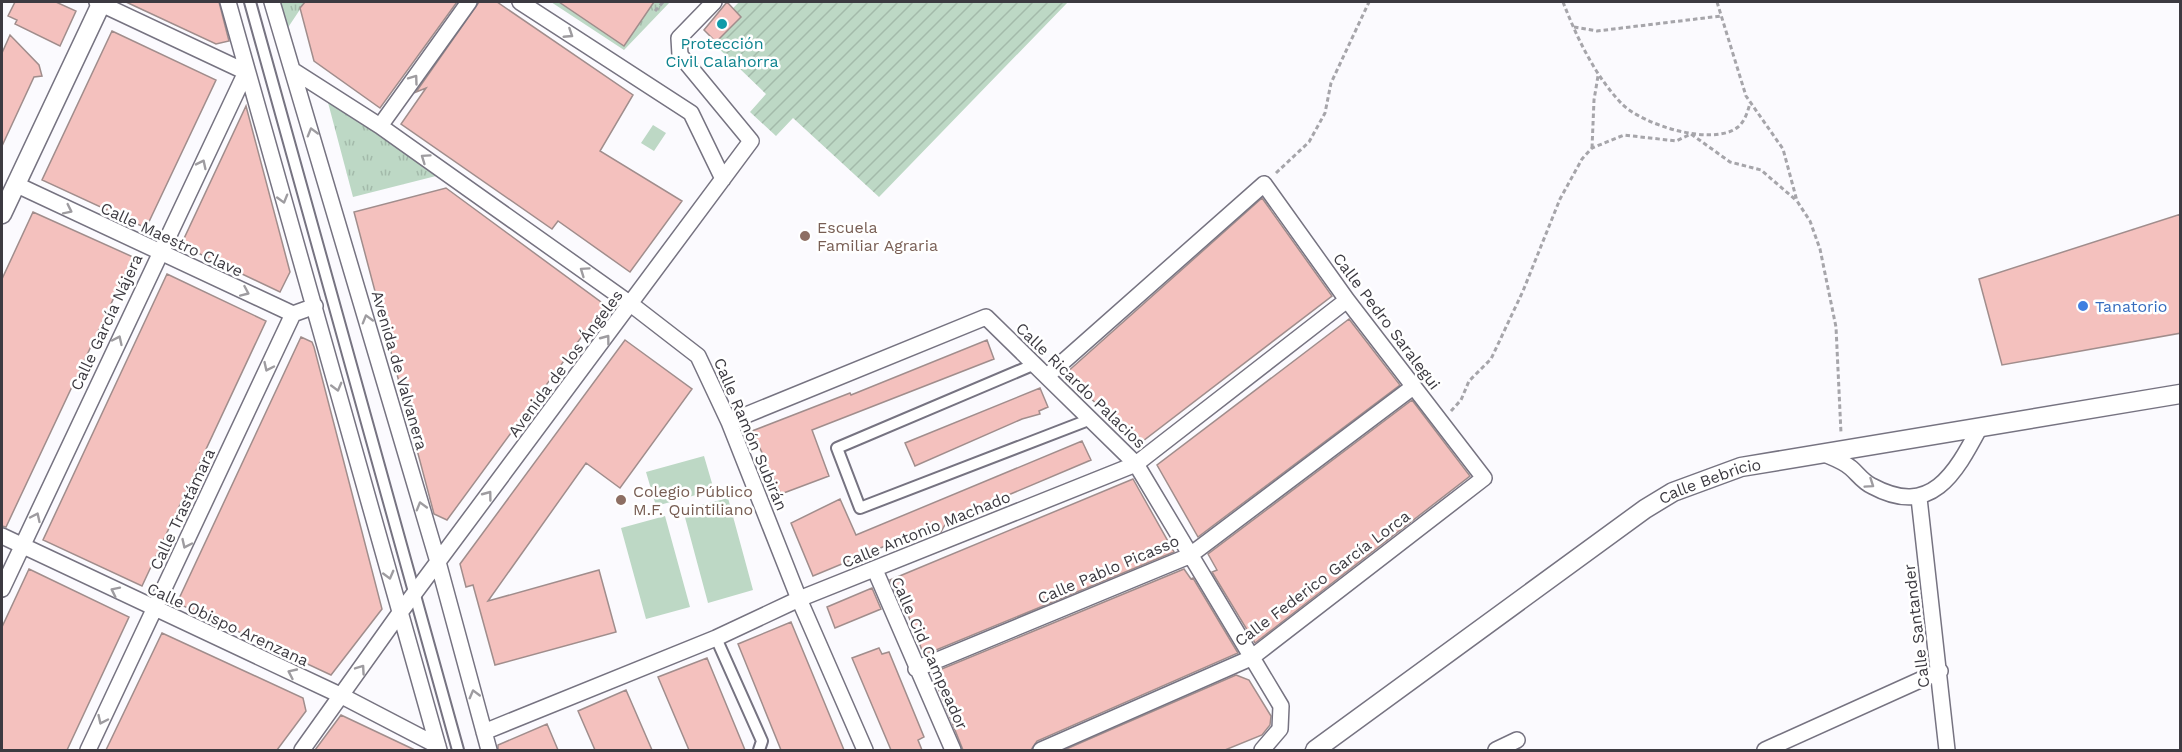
<svg xmlns="http://www.w3.org/2000/svg" width="2182" height="752" font-family="'Work Sans',sans-serif">
<style>
.grass{fill:#bdd8c5}
.park{fill:url(#park-tufts)}
.garden{fill:url(#garden-furrows)}
.building{fill:#f4c1be;stroke:#a08d8c;stroke-width:1.5}
.lines{fill:none;stroke-linecap:round;stroke-linejoin:round}
.pedestrian-casing{stroke:#767381;stroke-width:14}
.minor-casing{stroke:#767381;stroke-width:18}
.tertiary-casing{stroke:#767381;stroke-width:21}
.path{stroke:#a6a5aa;stroke-width:3;stroke-dasharray:4.5 3;stroke-linecap:butt}
.pedestrian{stroke:#fff;stroke-width:10}
.minor{stroke:#fff;stroke-width:15}
.tertiary{stroke:#fff;stroke-width:18}
.oneway{stroke:#9e9ca0}
.culture-dot{fill:#0f9aa8;stroke:#fff;stroke-width:2}
.education-dot{fill:#8d6e63;stroke:#fff;stroke-width:2}
.shop-dot{fill:#3f7fe0;stroke:#fff;stroke-width:2}
.labels{text-anchor:middle;stroke-width:5;stroke-linejoin:round;paint-order:stroke}
.culture-label{font-size:16px;fill:#0d838f;stroke:#fff}
.education-label{font-size:16px;fill:#785e54;stroke:#fff;text-anchor:start}
.street-label{font-size:16px;fill:#3c3a41;stroke:#fff}
.shop-label{font-size:16px;fill:#366cbe;stroke:#fff;text-anchor:start}
</style>
<defs>
<pattern id="park-tufts" width="24" height="20" patternUnits="userSpaceOnUse" patternTransform="scale(1.5)"><rect width="24" height="20" fill="#bdd8c5"/><path d="M3 7l-1-3M5 7V3M7 7l1-3M15 17l-1-3M17 17v-4M19 17l1-3" fill="none" stroke="#a3baaa"/></pattern>
<pattern id="garden-furrows" width="10" height="10" patternUnits="userSpaceOnUse" patternTransform="scale(1.5)"><rect width="10" height="10" fill="#bdd8c5"/><path d="M-1 1l2-2M0 10L10 0M9 11l2-2" fill="none" stroke="#a3baaa"/></pattern>
</defs>
<rect width="100%" height="100%" fill="#fbfafe"/>
<path class="grass" d="M653 125 666 133 654 151 641 143Z
M704 456 714 490 656 506 646 472Z
M728 498 753 590 708 603 683 510Z
M665 516 690 607 646 619 621 528Z"/>
<path class="park" d="M272 2H305L283 35Z
M551 2H670L624 50Z
M326 95 436 176 353 197Z"/>
<path class="garden" d="M739 2H1068L879 197 793 118 776 136 750 112 766 94 712 42 711 31Z"/>
<path class="building" d="M15 2H56L76 11 60 46 15 24 17 20 8 16Z
M126 2H219L229 41 216 44Z
M305 2H457L380 108 314 61 300 8Z
M479 2H497L633 95 600 151 682 201 630 272 558 221 552 229 401 124 426 88 416 92Z
M559 2H654L624 46Z
M727 2 741 17 716 42 704 30Z
M112 31 216 80 146 228 42 180Z
M10 35 39 65 42 76 34 77 2 146V53Z
M246 106 290 272 280 292 181 245Z
M446 188 605 305 447 520 434 514 354 212Z
M1262 198 1332 296 1139 444 1065 374Z
M33 212 133 257 6 527 2 526V279Z
M2181 214V333L2002 365 1979 279Z
M167 274 266 321 142 586 43 540Z
M1349 319 1400 385 1198 537 1157 465Z
M301 337 312 342 314 347 382 609 331 675 177 603Z
M625 340 692 389 620 488 586 463 488 601 599 570 616 632 495 665 473 585 466 587 460 564Z
M987 340 994 359 812 430 829 476 781 494 752 431 850 393 851 395Z
M1040 388 1048 407 1039 411 1040 414 1022 419 915 466 905 443Z
M1412 400 1470 476 1255 643 1212 572 1217 570 1208 554Z
M1082 441 1091 460 947 521 941 532 938 524 813 576 791 523 840 499 856 535Z
M1133 479 1174 552 924 655 902 600 899 601 890 580Z
M29 569 129 617 67 750H2V627Z
M1184 569 1191 579 1193 578 1238 653 1037 741 1031 750H963L932 673Z
M872 588 881 609 835 628 827 607Z
M791 622 844 750H781L738 644Z
M162 633 303 698 306 711 277 750H106Z
M879 648 882 654 889 652 924 737 918 740 922 750H891L852 658Z
M707 658 745 750H689L658 677Z
M1236 675 1249 680 1271 716 1270 725 1262 735 1225 750H1064Z
M626 690 652 750H595L578 711Z
M341 715 415 750H315Z
M547 724 558 750H498V745Z"/>
<g class="lines">
<defs>
<path id="pedestrian" d="M250 2 458 750
M1035 364 837 448 860 508 1091 419
M716 638 762 741 759 750"/>
<path id="minor" d="M228 2 439 750
M272 2 438 562 489 750
M520 2 691 113 723 179
M294 71 380 126 632 305 698 356 729 422 799 599 865 750
M380 126 469 2
M15 184 293 314 315 306
M729 422 986 317 1136 464 1281 706 1280 729 1262 750
M1822 453C1831 457 1843 461 1851 468 1858 474 1863 482 1872 486 1931 518 1955 474 1980 427
M1919 498 1947 750
M2 536 342 696 438 746
M875 570 953 750
M2 589 246 72 97 2
M916 669 1189 556 1413 387
M484 732 716 638 799 599 1136 464 1347 300
M88 750 293 314
M302 750 399 614 751 141 680 55 679 38 714 2
M1041 750 1251 658 1484 478 1347 300 1264 184 1047 376
M1496 750 1517 740
M1765 750 1940 671"/>
<g id="tertiary">
<path d="M2 214 102 2"/>
<path id="s1" d="M1315 750 1645 509 1673 492 1741 467 2180 394"/>
</g>
</defs>
<use href="#pedestrian" class="pedestrian-casing"/>
<use href="#minor" class="minor-casing"/>
<use href="#tertiary" class="tertiary-casing"/>
<path class="path" d="M1563 2C1577 38 1595 76 1622 104 1643 125 1713 147 1738 127 1745 121 1748 111 1750 103
M1717 2 1746 96 1783 149 1797 201 1810 221 1820 249 1836 327 1841 433
M655 11 663 2
M1574 27 1597 31 1721 16
M1592 148 1594 100 1598 76
M1276 173 1309 142 1325 113 1331 83 1369 2
M1451 411 1461 400 1469 381 1491 359 1523 291 1560 199 1582 159 1592 148 1624 135 1676 141 1691 134 1730 162 1761 170 1797 201"/>
<use href="#pedestrian" class="pedestrian"/>
<use href="#minor" class="minor"/>
<use href="#tertiary" class="tertiary"/>
</g>
<defs><path id="oneway-chevron" d="M-2-3.5L2.5 0L-2 3.5" fill="none" stroke-width="1.6" stroke-linecap="round" stroke-linejoin="round" transform="scale(1.5)"/></defs>
<g class="oneway">
<use href="#oneway-chevron" transform="translate(569 34) rotate(33)"/>
<use href="#oneway-chevron" transform="translate(414 79) rotate(-54)"/>
<use href="#oneway-chevron" transform="translate(312 132) rotate(-106)"/>
<use href="#oneway-chevron" transform="translate(425 158) rotate(-145)"/>
<use href="#oneway-chevron" transform="translate(202 164) rotate(-64)"/>
<use href="#oneway-chevron" transform="translate(283 199) rotate(74)"/>
<use href="#oneway-chevron" transform="translate(68 210) rotate(26)"/>
<use href="#oneway-chevron" transform="translate(584 271) rotate(-145)"/>
<use href="#oneway-chevron" transform="translate(245 292) rotate(24)"/>
<use href="#oneway-chevron" transform="translate(367 319) rotate(-106)"/>
<use href="#oneway-chevron" transform="translate(606 339) rotate(-53)"/>
<use href="#oneway-chevron" transform="translate(118 340) rotate(-65)"/>
<use href="#oneway-chevron" transform="translate(268 367) rotate(115)"/>
<use href="#oneway-chevron" transform="translate(337 387) rotate(75)"/>
<use href="#oneway-chevron" transform="translate(1870 484) rotate(34)"/>
<use href="#oneway-chevron" transform="translate(488 495) rotate(-53)"/>
<use href="#oneway-chevron" transform="translate(421 506) rotate(-106)"/>
<use href="#oneway-chevron" transform="translate(36 517) rotate(-65)"/>
<use href="#oneway-chevron" transform="translate(186 544) rotate(115)"/>
<use href="#oneway-chevron" transform="translate(389 575) rotate(75)"/>
<use href="#oneway-chevron" transform="translate(115 591) rotate(-154)"/>
<use href="#oneway-chevron" transform="translate(361 669) rotate(-55)"/>
<use href="#oneway-chevron" transform="translate(292 673) rotate(-155)"/>
<use href="#oneway-chevron" transform="translate(474 694) rotate(-105)"/>
<use href="#oneway-chevron" transform="translate(102 720) rotate(115)"/>
</g>
<circle class="culture-dot" cx="722" cy="24" r="6"/>
<g class="education-dot">
<circle cx="805" cy="236" r="6"/>
<circle cx="621" cy="500" r="6"/>
</g>
<circle class="shop-dot" cx="2083" cy="306" r="6"/>
<g class="labels">
<g class="culture-label">
<text x="722" y="49">Protección<tspan x="722" dy="18">Civil Calahorra</tspan></text>
</g>
<g class="education-label">
<text x="817" y="233">Escuela<tspan x="817" dy="18">Familiar Agraria</tspan></text>
<text x="633" y="497">Colegio Público<tspan x="633" dy="18">M.F. Quintiliano</tspan></text>
</g>
<g class="street-label">
<text transform="translate(172 239) rotate(25)" y="6">Calle Maestro Clave</text>
<text transform="translate(1387 321) rotate(53)" y="6">Calle Pedro Saralegui</text>
<text transform="translate(106 322) rotate(-65)" y="6">Calle García Nájera</text>
<text transform="translate(565 363) rotate(-53)" y="6">Avenida de los Ángeles</text>
<text transform="translate(400 370) rotate(74)" y="6">Avenida de Valvanera</text>
<text transform="translate(1081 385) rotate(44)" y="6">Calle Ricardo Palacios</text>
<text transform="translate(751 434) rotate(67)" y="6">Calle Ramón Subirán</text>
<text dy="6" stroke="none"><textPath href="#s1" startOffset="480">Calle Bebricio</textPath></text>
<text transform="translate(182 509) rotate(-65)" y="6">Calle Trastámara</text>
<text transform="translate(926 529) rotate(-22)" y="6">Calle Antonio Machado</text>
<text transform="translate(1108 569) rotate(-23)" y="6">Calle Pablo Picasso</text>
<text transform="translate(1322 578) rotate(-37)" y="6">Calle Federico García Lorca</text>
<text transform="translate(228 624) rotate(25)" y="6">Calle Obispo Arenzana</text>
<text transform="translate(1916 626) rotate(-97)" y="6">Calle Santander</text>
<text transform="translate(930 653) rotate(66)" y="6">Calle Cid Campeador</text>
</g>
<g class="shop-label">
<text x="2095" y="312">Tanatorio</text>
</g>
</g>
<rect width="2182" height="752" fill="none" stroke="#3c3a41" stroke-width="6"/>
</svg>
